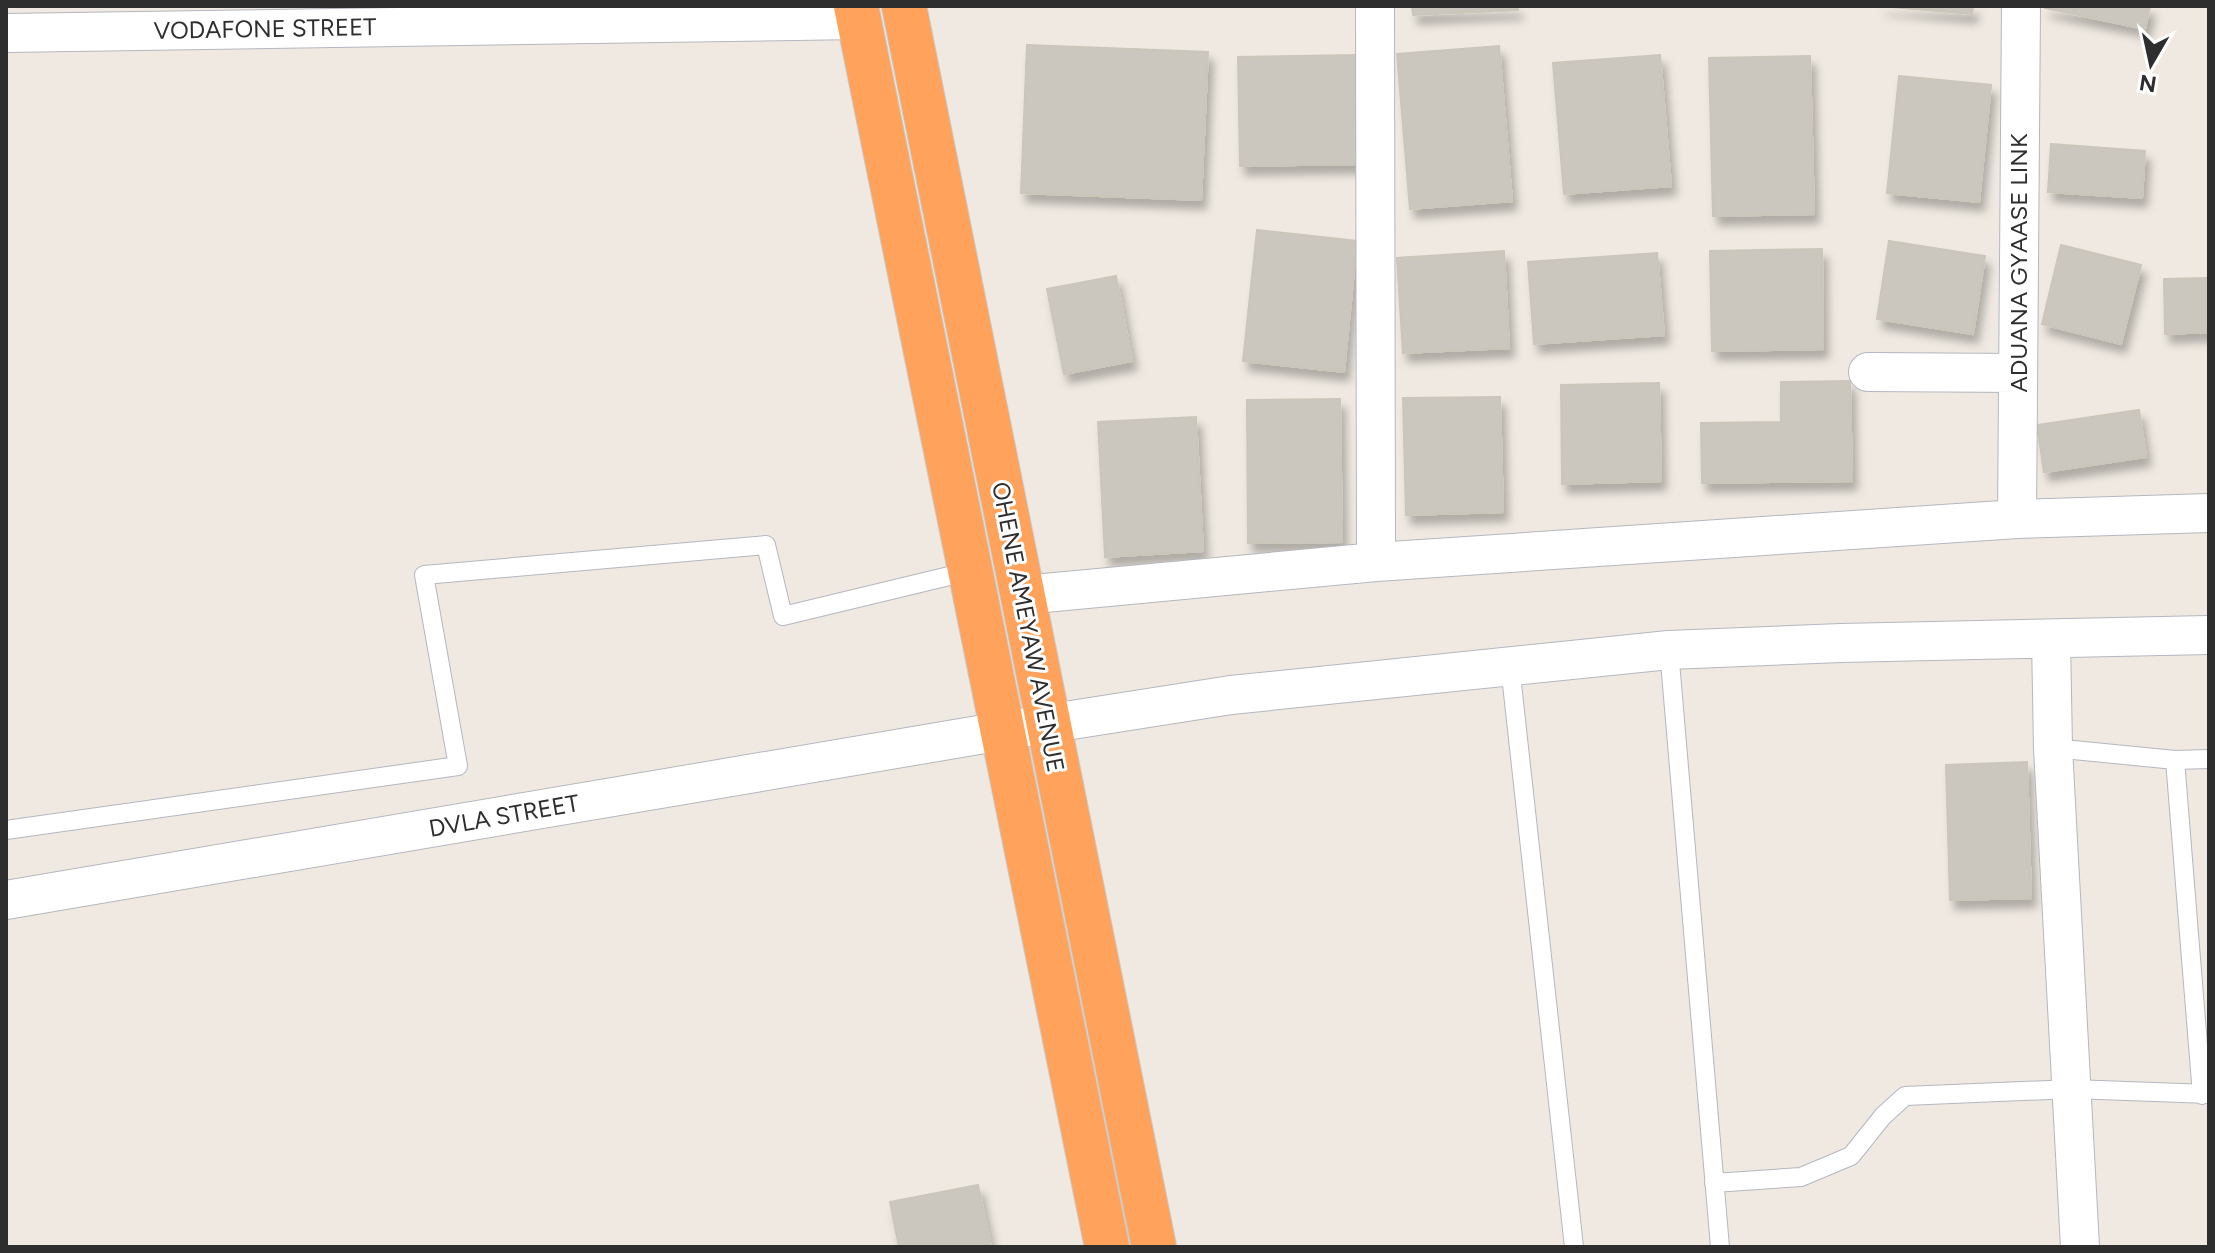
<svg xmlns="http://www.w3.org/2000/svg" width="2215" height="1253" font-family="Figtree,sans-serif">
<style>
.building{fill:#cbc7bf;stroke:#cbc5ba;stroke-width:2;filter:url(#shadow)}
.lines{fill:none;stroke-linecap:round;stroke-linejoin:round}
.lane-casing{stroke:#b4b7c1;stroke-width:20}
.street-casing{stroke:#b4b7c1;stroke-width:40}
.highway-casing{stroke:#c9c9c9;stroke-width:46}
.lane{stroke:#fff;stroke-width:18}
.street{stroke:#fff;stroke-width:38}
.highway{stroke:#ffa35c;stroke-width:44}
.labels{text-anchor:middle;stroke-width:6;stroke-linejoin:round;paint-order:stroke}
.street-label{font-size:24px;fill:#2e2e2e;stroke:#fff}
</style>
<defs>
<filter id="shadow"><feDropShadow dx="5" dy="9" stdDeviation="4" flood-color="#0004"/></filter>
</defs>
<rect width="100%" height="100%" fill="#efe9e1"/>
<path class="building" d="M1412 6H1517L1518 10 1413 15Z
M1880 6H1973L1972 14Z
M2045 6H2150L2145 29 2045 8Z
M1027 45 1208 52 1201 200 1021 193Z
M1499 46 1512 201 1410 209 1397 54Z
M1357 55 1359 164 1240 166 1238 57Z
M1660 55 1671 186 1564 194 1553 63Z
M1810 56 1814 214 1713 216 1709 58Z
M1899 76 1991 85 1979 202 1887 193Z
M2051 144 2145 151 2142 198 2048 192Z
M1257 230 1357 241 1344 372 1243 361Z
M1889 241 1985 256 1973 334 1877 319Z
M2061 245 2141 265 2121 344 2042 324Z
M1822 249 1823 349 1712 351 1710 251Z
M1504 251 1509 348 1403 353 1397 258Z
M1657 253 1664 335 1534 344 1528 262Z
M1116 276 1132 361 1064 374 1047 289Z
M2209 278V332L2165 334 2164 279Z
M1850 381 1852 481 1702 483 1701 423 1781 422V382Z
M1659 383 1661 481 1562 484 1561 385Z
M1500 397 1503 512 1406 515 1403 398Z
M1340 399 1342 542 1248 543 1247 400Z
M2139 410 2146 457 2044 472 2037 425Z
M1196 417 1203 551 1105 557 1098 422Z
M2027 762 2031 898 1950 900 1946 765Z
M978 1185 991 1247H899L890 1202Z"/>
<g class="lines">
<defs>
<path id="lane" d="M1669 650 1720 1247
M1510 666 1574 1247
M2053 748 2175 760
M6 830 458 766 424 575 766 545 783 616 970 571
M2202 1095 2175 760 2209 759
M1714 1183 1801 1177 1851 1156 1883 1116 1905 1096 2072 1089 2209 1094"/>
<path id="street" d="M1375 6 1376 562
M6 33 859 20
M1868 372 2018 373
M2017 519 2021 6
M1023 595 1376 562 2017 519 2209 513
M2051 639 2053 748 2080 1247
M6 900 1002 731 1231 695 1669 650 1841 643 2209 635"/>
<path id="highway" d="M856 6 1107 1247
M904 6C988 420 1069 834 1154 1247"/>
</defs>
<use href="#lane" class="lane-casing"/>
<use href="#street" class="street-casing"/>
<use href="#highway" class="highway-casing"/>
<use href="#lane" class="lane"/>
<use href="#street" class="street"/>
<use href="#highway" class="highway"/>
</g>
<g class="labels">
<g class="street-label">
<text transform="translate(265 29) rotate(-1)" y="8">VODAFONE STREET</text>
<text transform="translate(2019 263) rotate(-90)" y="8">ADUANA GYAASE LINK</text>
<text transform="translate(1028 627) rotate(79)" y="8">OHENE AMEYAW AVENUE</text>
<text transform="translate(504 816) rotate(-10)" y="8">DVLA STREET</text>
</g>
</g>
<rect width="2215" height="1253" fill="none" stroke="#2e2e2e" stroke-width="16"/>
<g transform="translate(2151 64) rotate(189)" stroke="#ffffff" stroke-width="6" paint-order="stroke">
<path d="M0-6L14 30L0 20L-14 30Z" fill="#2e2e2e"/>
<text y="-12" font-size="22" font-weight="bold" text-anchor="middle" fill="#2e2e2e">N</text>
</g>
</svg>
